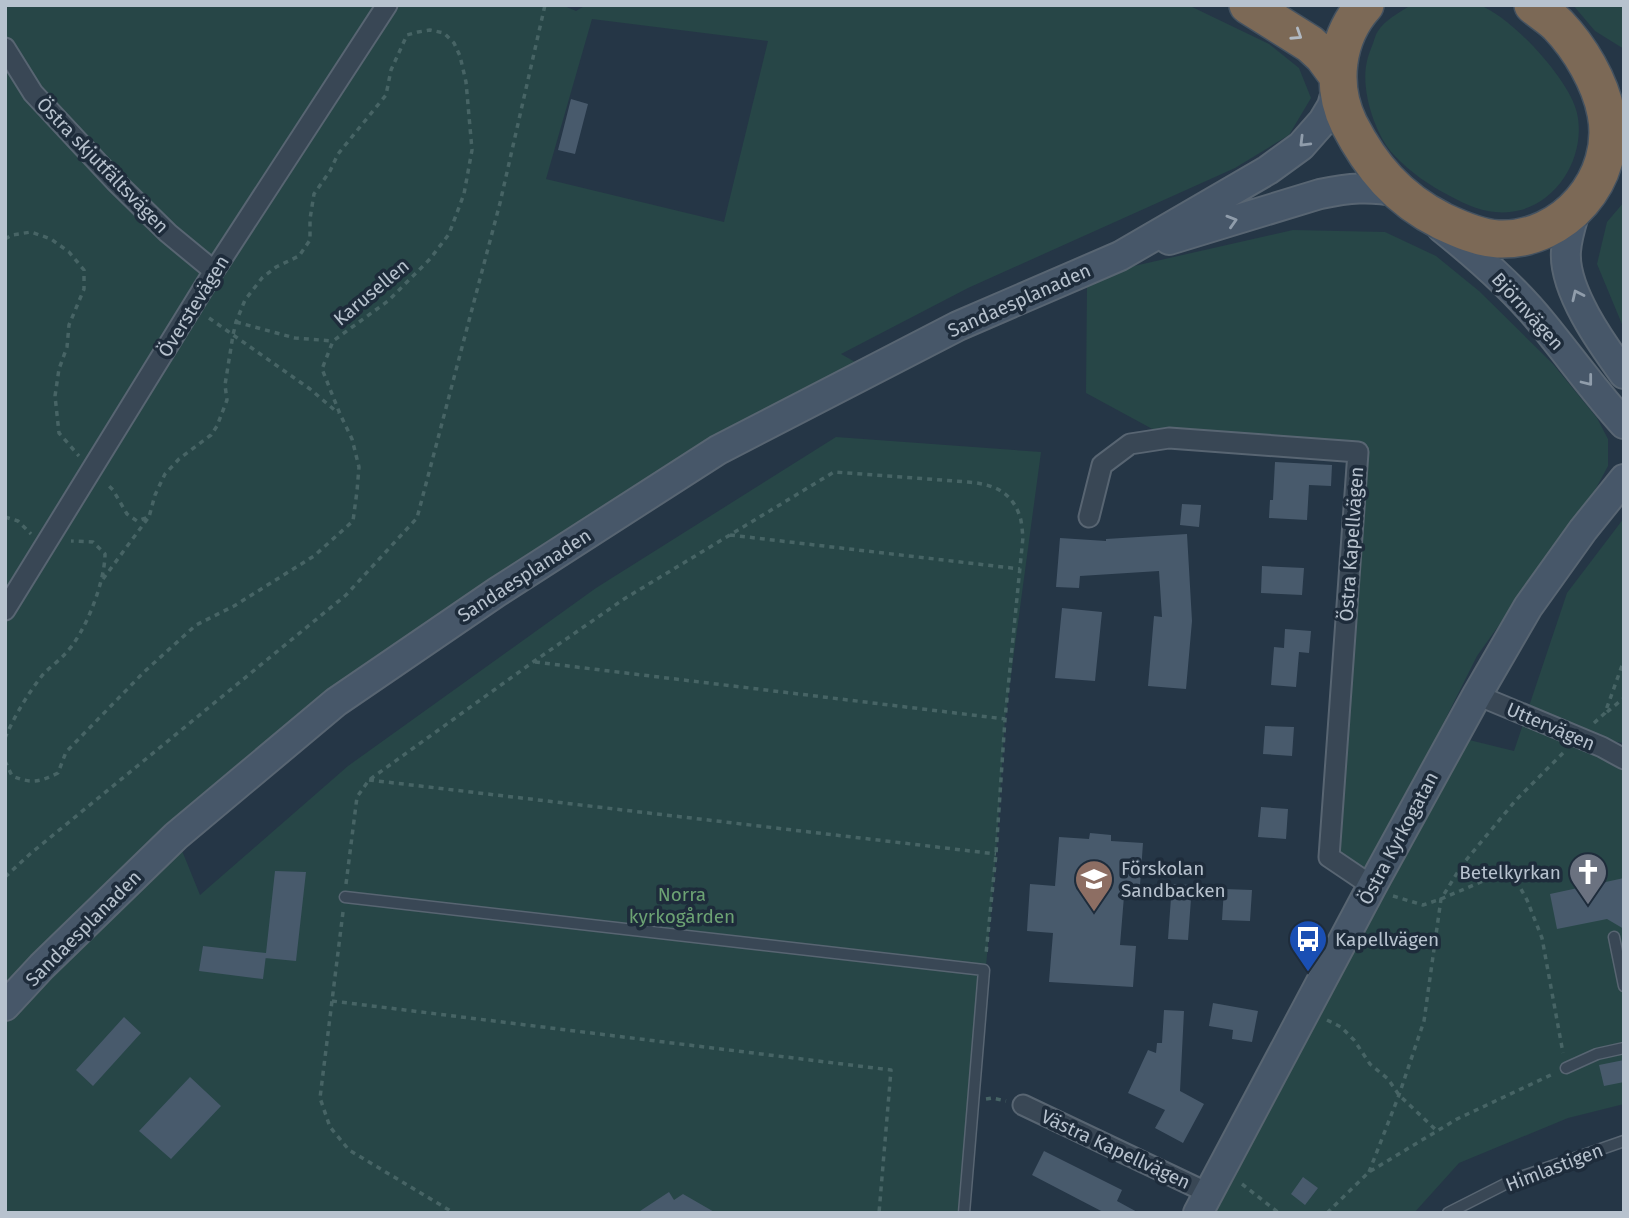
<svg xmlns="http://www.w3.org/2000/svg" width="1629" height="1218" font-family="'Fira Sans',sans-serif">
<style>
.green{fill:#274647;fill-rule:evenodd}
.building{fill:#485a6c}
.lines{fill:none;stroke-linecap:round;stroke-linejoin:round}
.lane-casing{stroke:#586572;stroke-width:13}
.street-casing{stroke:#586572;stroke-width:23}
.secondary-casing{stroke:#586572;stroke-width:32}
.highway-casing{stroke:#445260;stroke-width:40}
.path{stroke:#476465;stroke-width:3.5;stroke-dasharray:5 5;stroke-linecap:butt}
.lane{stroke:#394755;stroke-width:10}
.street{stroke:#394755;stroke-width:19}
.secondary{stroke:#475769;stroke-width:28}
.highway{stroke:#7c6956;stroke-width:37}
.oneway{stroke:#b1b9c2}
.oneway2{stroke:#909dab}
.labels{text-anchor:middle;stroke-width:7;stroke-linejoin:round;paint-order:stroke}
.street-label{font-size:19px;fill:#b7c2ce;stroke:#1e2c3b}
.poi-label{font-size:19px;fill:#b7c2ce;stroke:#1e2c3b;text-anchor:start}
.park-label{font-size:19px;fill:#6ca273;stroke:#1e2c3b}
</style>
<rect width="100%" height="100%" fill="#253646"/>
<path class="green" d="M5 5H562L576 11 586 5H1188L1269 44 1299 68 1311 98 1289 135 1235 168 968 288 841 354 871 371 497 592 176 836 200 895 348 766 596 588 836 437 1041 452 1005 719 996 854 964 1213H5ZM592 19 768 41 724 222 546 179Z
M1411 5H1479C1511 16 1570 80 1577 113 1586 153 1561 199 1521 210 1495 217 1472 208 1450 196 1430 186 1410 172 1394 155 1375 135 1360 89 1367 61 1368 56 1370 51 1372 46 1374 42 1375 35 1378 31 1385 20 1400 12 1411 5Z
M1573 5H1624V49L1595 31Z
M1624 202V329L1597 264 1607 222Z
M1293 230 1385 232 1436 256 1479 291 1553 364 1597 418 1608 439V466L1594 492 1477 656 1440 730 1453 736 1514 751 1567 593 1624 518V743L1582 737 1624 763V1104L1568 1118 1459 1163 1414 1213H1198L1372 887 1329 857 1357 453 1169 438 1086 393 1087 285 1134 266Z"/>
<path class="building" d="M571 99 588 104 575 154 558 150Z
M1275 462 1332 465 1331 486 1309 485 1307 520 1269 518 1270 500H1273Z
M1182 504 1201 505 1199 527 1180 525Z
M1187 534 1192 621 1186 689 1148 686 1154 616 1162 617 1159 571 1080 576 1079 588 1056 587 1060 538 1106 541V539Z
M1262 566 1304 568 1302 595 1261 593Z
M1062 608 1102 612 1095 681 1055 678Z
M1285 629 1311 631 1309 653 1299 652 1296 687 1271 685 1274 647 1284 648Z
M1265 726 1294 727 1292 756 1263 754Z
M1261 807 1288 809 1286 839 1258 837Z
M1090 833 1111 835V841L1143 843 1140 885 1125 884 1120 945 1136 946 1133 987 1049 982 1053 933 1027 931 1030 884 1055 886 1059 837 1089 839Z
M275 871 306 872 296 961 265 958 266 955 263 979 199 971 203 946 266 953Z
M1624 878V929L1607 919 1557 929 1550 894Z
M1172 884 1192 885 1188 940 1168 939Z
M1224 889 1252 890 1250 921 1222 920Z
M1213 1003 1258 1011 1252 1042 1232 1039 1233 1030 1209 1026Z
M1164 1010 1184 1011 1180 1091 1204 1104 1183 1143 1155 1128 1165 1110 1128 1093 1148 1050 1156 1053 1157 1043H1162Z
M124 1017 141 1033 93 1086 76 1070Z
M1624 1060V1082L1604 1086 1599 1065Z
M190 1077 221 1106 171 1159 139 1131Z
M1044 1151 1122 1190 1117 1201 1139 1213H1105L1032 1175Z
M1303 1177 1318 1188 1305 1205 1291 1194Z
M669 1192 674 1200 683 1194 716 1213H637Z"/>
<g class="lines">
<defs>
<path id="lane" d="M345 897 984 970 964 1213
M1614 937 1624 986
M1566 1068 1597 1054 1624 1048
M1448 1213 1515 1179 1624 1141"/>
<path id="street" d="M5 48 33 93 115 181 168 233 214 271
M1089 517 1102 465 1130 444 1169 438 1358 452 1329 857 1372 886
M5 610 214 271 387 5
M1477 695 1602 747 1624 759
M1023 1105 1208 1193"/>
<path id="secondary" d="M1576 208C1572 222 1567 236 1566 251 1563 290 1602 344 1624 374
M1442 228C1478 257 1514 288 1543 324 1570 357 1595 392 1624 424
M1169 240 1320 194C1349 188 1369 186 1399 192
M5 1006 42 966 176 836 336 702 497 592 718 450 958 326 1120 256 1268 170 1301 146 1323 121 1332 106 1338 85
M1198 1213 1372 886 1477 695 1528 607 1583 530 1624 479"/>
<path id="highway" d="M1248 5 1310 44 1323 56 1337 75
M1365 5C1336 37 1330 85 1349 124 1371 167 1398 199 1442 221 1459 229 1479 238 1498 239 1564 242 1619 178 1606 113 1600 82 1580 48 1558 25 1551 18 1541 12 1533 5"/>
</defs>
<use href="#lane" class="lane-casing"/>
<use href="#street" class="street-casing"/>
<use href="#secondary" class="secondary-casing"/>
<use href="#highway" class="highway-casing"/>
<path class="path" d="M5 239 12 235 31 232 51 239 69 252 84 270V289L69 325 67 347 59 369 55 396 59 433 79 456
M209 318 310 389 338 413
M236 322 295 338 333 341
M5 517 18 521 31 534
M730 535 1020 569
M103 579 148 518
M535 662 1005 719
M1607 712 1624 698
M1594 723 1605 713 1624 660
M5 738C14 717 27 695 41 677 48 668 58 662 65 654 85 634 105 582 105 554L93 542 71 541
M5 761 12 776C32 784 39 782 58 773L66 752 144 672 196 625 234 606 314 556 353 521 357 491 359 467 352 439 340 414 322 369 333 341 388 301 430 259 449 234 464 194 472 150 466 82 460 56 454 43 444 33 430 30 418 32 407 35 391 70 386 95 338 154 330 171 314 194 310 219V240L299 256 276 267 262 278 245 300 236 322 233 335 225 385 227 400 217 426 211 435 179 459 165 474 155 495 149 517 137 521 127 514 113 490 107 484
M369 780 996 854
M5 877 30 854 346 595 417 518 500 203 545 5
M346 884 357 797 369 780 533 662 624 599 834 472 968 482C991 484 1010 490 1019 514 1022 521 1022 530 1023 537L1005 719 996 854 986 954
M1393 896 1423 905 1441 899 1490 878 1516 880 1527 900 1542 938 1563 1053
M343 912 320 1098 330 1127 349 1150 454 1213
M332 1001 891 1070 879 1213
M1327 1020 1341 1027 1354 1040 1370 1064 1388 1079 1399 1095 1436 1130
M986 1099 992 1098 1006 1101
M1369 1172 1399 1095 1424 1021 1441 899 1462 865 1516 800 1563 753
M1242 1184 1279 1213
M130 1213H131
M1327 1213 1369 1172 1457 1119 1553 1074"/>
<use href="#lane" class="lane"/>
<use href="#street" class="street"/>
<use href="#secondary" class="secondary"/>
<use href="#highway" class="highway"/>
</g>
<defs><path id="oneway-chevron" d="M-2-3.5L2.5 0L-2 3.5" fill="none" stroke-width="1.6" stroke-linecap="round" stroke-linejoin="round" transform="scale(1.75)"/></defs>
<use class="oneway" href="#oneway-chevron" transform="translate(1297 35) rotate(33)"/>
<g class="oneway2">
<use href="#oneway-chevron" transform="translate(1304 142) rotate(135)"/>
<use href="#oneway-chevron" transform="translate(1232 221) rotate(-17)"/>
<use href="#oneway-chevron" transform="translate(1577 295) rotate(-115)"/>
<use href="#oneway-chevron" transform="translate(1588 381) rotate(52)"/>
</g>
<defs>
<symbol id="church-pin" viewBox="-11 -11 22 30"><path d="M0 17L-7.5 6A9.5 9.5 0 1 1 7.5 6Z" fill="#6b7280" stroke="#1e2c3b"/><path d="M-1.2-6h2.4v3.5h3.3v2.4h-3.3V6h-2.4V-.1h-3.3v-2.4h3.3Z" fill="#fff"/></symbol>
<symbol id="school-pin" viewBox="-11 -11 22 30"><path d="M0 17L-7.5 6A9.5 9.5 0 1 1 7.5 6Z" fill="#8d6e63" stroke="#1e2c3b"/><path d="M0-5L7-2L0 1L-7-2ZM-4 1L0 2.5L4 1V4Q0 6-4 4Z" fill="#fff"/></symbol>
<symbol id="bus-pin" viewBox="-11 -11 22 30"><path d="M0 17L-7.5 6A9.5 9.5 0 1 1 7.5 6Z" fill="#1a4fb4" stroke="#1e2c3b"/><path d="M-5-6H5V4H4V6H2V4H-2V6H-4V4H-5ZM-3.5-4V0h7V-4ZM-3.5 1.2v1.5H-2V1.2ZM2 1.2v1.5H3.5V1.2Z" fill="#fff"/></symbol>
</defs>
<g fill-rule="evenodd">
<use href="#church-pin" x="1566" y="850" width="44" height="60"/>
<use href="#school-pin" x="1072" y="857" width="44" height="60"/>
<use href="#bus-pin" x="1286" y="917" width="44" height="60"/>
</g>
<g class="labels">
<g class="street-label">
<text transform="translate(103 165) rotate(46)" y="7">Östra skjutfältsvägen</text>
<text transform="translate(371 292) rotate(-40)" y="7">Karusellen</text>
<text transform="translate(1019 300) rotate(-24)" y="7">Sandaesplanaden</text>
<text transform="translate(193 306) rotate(-58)" y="7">Överstevägen</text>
<text transform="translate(1528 311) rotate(48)" y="7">Björnvägen</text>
<text transform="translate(1351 544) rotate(-86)" y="7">Östra Kapellvägen</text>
<text transform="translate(524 575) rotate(-33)" y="7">Sandaesplanaden</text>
<text transform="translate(1551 726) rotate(23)" y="7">Uttervägen</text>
<text transform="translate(1398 838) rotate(-62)" y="7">Östra Kyrkogatan</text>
<text transform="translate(83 928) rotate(-45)" y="7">Sandaesplanaden</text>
<text transform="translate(1116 1149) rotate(25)" y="7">Västra Kapellvägen</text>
<text transform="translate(1554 1167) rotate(-21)" y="7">Himlastigen</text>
</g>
<g class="poi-label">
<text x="1121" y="875">Förskolan<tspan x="1121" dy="22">Sandbacken</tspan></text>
<text x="1561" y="879" text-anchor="end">Betelkyrkan</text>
<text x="1335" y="946">Kapellvägen</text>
</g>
<g class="park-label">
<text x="682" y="901">Norra<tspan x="682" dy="22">kyrkogården</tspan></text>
</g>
</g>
<rect width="1629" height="1218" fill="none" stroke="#b7c2ce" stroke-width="14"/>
</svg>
